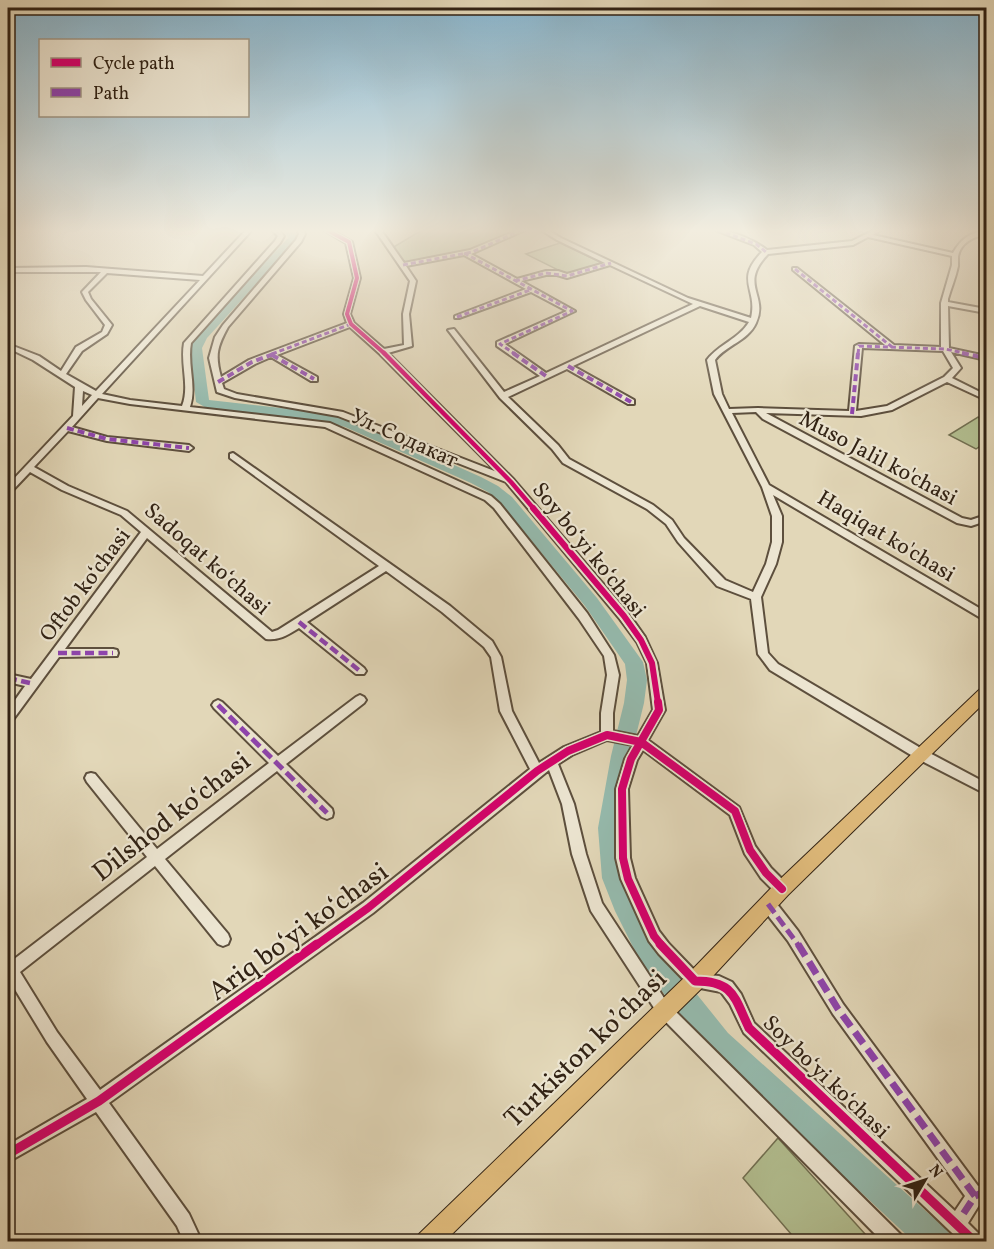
<svg xmlns="http://www.w3.org/2000/svg" width="994" height="1249" font-family="Vollkorn,serif">
<style>
.green{fill:#b2be90;stroke:#727052;stroke-width:1.5}
.lines{fill:none;stroke-linecap:round;stroke-linejoin:round}
.river{fill:#95baad;fill-rule:evenodd}
.minor-casing{stroke:#5d4f3d;stroke-width:4}
.major-casing{stroke:#312214;stroke-width:2}
.minor{fill:#ece5d1;fill-rule:evenodd}
.major{fill:#e1bc7c;fill-rule:evenodd}
.quiet-far4{stroke:#8e44ad;stroke-width:3;stroke-dasharray:5 3;stroke-linecap:butt}
.quiet-far3{stroke:#8e44ad;stroke-width:4;stroke-dasharray:7 4;stroke-linecap:butt}
.quiet-far2{stroke:#8e44ad;stroke-width:4.5;stroke-dasharray:9 4.5;stroke-linecap:butt}
.quiet-far1{stroke:#8e44ad;stroke-width:5;stroke-dasharray:11 5;stroke-linecap:butt}
.quiet{stroke:#8e44ad;stroke-width:7;stroke-dasharray:14 7;stroke-linecap:butt}
.cycleway-far4-casing{stroke:#ece5d1;stroke-width:6}
.cycleway-far3-casing{stroke:#ece5d1;stroke-width:8}
.cycleway-far2-casing{stroke:#ece5d1;stroke-width:10}
.cycleway-far1-casing{stroke:#ece5d1;stroke-width:11}
.cycleway-casing{stroke:#ece5d1;stroke-width:13}
.cycleway-far4{stroke:#d6006c;stroke-width:4}
.cycleway-far3{stroke:#d6006c;stroke-width:4.5}
.cycleway-far2{stroke:#d6006c;stroke-width:6}
.cycleway-far1{stroke:#d6006c;stroke-width:8}
.cycleway{stroke:#d6006c;stroke-width:9}
.labels{text-anchor:middle;stroke-width:4.5;stroke-linejoin:round;paint-order:stroke}
.street-label{font-size:22px;fill:#312214;stroke:#ece5d1}
.near-street-label{font-size:27px;fill:#312214;stroke:#ece5d1}
</style>
<rect width="100%" height="100%" fill="#e2d7b8"/>
<filter id="stains"><feTurbulence type="fractalNoise" baseFrequency=".00333" numOctaves="4"/><feColorMatrix values="0 0 0 0 .2 0 0 0 0 .09 0 0 0 0 .02 0 0 0 .5 -.17"/></filter>
<radialGradient id="worn" r=".72"><stop offset=".6" stop-color="#630" stop-opacity="0"/><stop offset="1" stop-color="#630" stop-opacity=".3"/></radialGradient>
<path class="green" d="M422 230H517L468 250 403 264 392 248Z
M560 243 602 263 566 274 526 254Z
M978 417 986 421V442L976 449 949 435Z
M778 1138 866 1235 861 1241H797L743 1178Z"/>
<g class="lines">
<path class="river" d="M283 230H293L298 238 207 338 202 348 209 400 317 412 355 421 481 477 498 486 512 497 597 598 643 662 647 680 644 703 631 756 620 828 626 878 633 897 662 951 728 1033 948 1231 952 1242H914L710 1051 644 969 615 911 602 878 598 828 611 756 624 703 627 680 625 664 585 606 502 505 488 492 471 483 345 427 317 420 210 410 196 402 190 348 195 337 288 238Z"/>
<defs>
<path id="minor" d="M246 230H252L102 394 130 400 182 406C190 386 180 364 184 343L275 241 278 236 272 230H278L284 236 280 243 191 343C187 365 197 386 190 407L330 423 491 496 500 504 587 613 614 655 619 675 613 713V731L638 736 653 710 647 663 637 642 620 619 506 482 338 416 235 398 217 392 209 358 215 337 223 325 296 240 299 234 297 230H303L305 234 301 242 228 327C217 347 215 355 221 377L249 360 347 323 344 314 354 278 346 243 324 230H331L352 242 360 278 350 314 354 323 384 349 404 345 403 314 410 281 375 230H381L404 263 470 250 518 230H525L471 254 517 279 546 271H558L567 274 605 263 557 240 541 230H548L561 238 688 298 751 318C758 288 734 281 762 252L754 245 715 230C732 230 754 240 767 250L852 241 874 230H881L873 235 953 253C961 239 970 232 986 231V235C974 236 960 243 958 257 958 260 958 263 958 266 956 277 951 288 948 299V302L986 309V313L948 306 949 348 986 356V360L951 352 961 368 952 378 986 395V400L947 382 892 410 861 416 766 413 962 518 971 520 986 515V521L971 526 957 523 763 419 756 412 732 413 769 485 986 612V621L773 495 782 516V542L776 564 761 597 768 653 778 664 924 750 986 783V794L916 758 770 670 758 654 751 599 717 586 678 542 666 524 647 509 563 463 552 449 500 398 448 330 454 329 504 392 540 376 497 346V342L567 311 531 292 459 318H455V316L526 289 464 255 406 266 416 281 409 314 412 346 388 353 514 480 628 613 645 637 657 663 665 710 648 740 739 807 755 846 771 868 787 884 789 889 787 894 782 896 777 894 761 878 745 854 730 815 643 750 637 760 628 789 630 858 635 878 659 931 669 944 698 974 719 976 732 982 741 994 754 1023 955 1211 965 1196 833 1014 788 941 763 909 761 904 763 899 768 897 773 899 798 931 843 1004 978 1186 986 1183V1200L981 1202 968 1223 981 1236 984 1242H962L950 1231 744 1033 730 1004 721 992 690 986 659 954 649 941 621 879 616 858V789L625 759 633 745 607 740 572 755 558 764 574 804 586 854 602 903 668 1004 902 1236 905 1242H883L658 1014 591 911 572 854 562 804 549 770 373 913 109 1103 189 1214 202 1242H184L177 1226 96 1112 8 1162V1145L87 1099 47 1042 8 978V958L13 960 147 857 87 782 85 778 87 774 91 773 95 774 157 849 269 763 214 708 212 705 214 702 218 700 222 702 278 756 356 697 360 695 364 697 366 700 364 703 286 764 332 809 333 813 332 817 327 819 322 817 277 771 165 859 228 934 230 939 228 944 223 946 218 944 155 866 20 972 57 1032 100 1090 363 903 530 769 500 711 491 657 484 647 442 612 386 571 307 622 364 668 366 671 364 674H356L299 628C289 634 279 641 266 639L147 538 65 649H113L117 650 118 653 117 656 59 657 12 721 8 723V710L25 686 8 682V674L31 679 141 532 121 515 62 490 30 472 11 492 8 493V485L73 416 75 387 33 360 8 348V344L39 356 61 371 76 347 102 332 105 325 86 300 82 292 101 272H8V268L86 267 203 276ZM868 237 952 256V265L941 303V347L894 345 797 268H793V270L885 345 859 344 855 346 849 411 758 408 729 409 722 394 715 360C726 345 748 341 756 323 769 295 738 285 768 254L853 245ZM610 265 693 304 546 373 505 344 575 311 521 281 546 275H557L567 278ZM107 273 200 280 96 391 66 374 82 351 107 334 112 325 91 299 88 292ZM700 306 749 322C739 339 719 344 707 360L714 394 762 487 772 516V542L766 564 753 592 725 580 684 538 672 520 653 505 569 459 558 445 508 397 567 369 628 404H634V400L573 366ZM350 327 380 354 497 472 343 412 237 394 224 389 222 383 255 364 271 357 311 381H317V377L277 355ZM862 348 943 351 953 368 944 377 887 406 856 411ZM83 391 92 395 82 406ZM98 398 130 404 325 427 485 500 494 508 579 619 604 656 607 675 601 713V732L564 747 539 763 512 711 501 657 492 641 450 606 233 453 230 454V458L379 566 278 630 272 632 127 511 68 486 34 467 68 431 107 441 189 451 193 448 189 445 107 437 72 427Z"/>
<path id="major" d="M986 686V701L788 895 702 988 444 1242H416L419 1234 688 974 776 883 981 688Z"/>
</defs>
<use href="#minor" class="minor-casing"/>
<use href="#major" class="major-casing"/>
<use href="#minor" class="minor"/>
<use href="#major" class="major"/>
<path class="quiet-far4" d="M718 230 756 244 766 252
M464 253 572 311 500 344 515 354
M403 265 472 252 522 230
M795 269 892 347
M515 281 546 273 567 276 611 263
M457 317 530 290
M272 354 351 324
M858 354 859 346 945 349 969 354"/>
<path class="quiet-far3" d="M513 353 546 376
M962 353 986 358
M272 355 314 379
M568 366 631 402
M218 382 252 362 276 353
M852 414 858 353
M67 428 107 439 189 448"/>
<path class="quiet-far2" d="M299 622 360 671
M58 653H113
M8 678 34 684"/>
<path class="quiet-far1" d="M218 705 327 813
M768 904 799 946"/>
<path class="quiet" d="M798 944 838 1009 975 1196 956 1225
M975 1196 986 1191"/>
<defs>
<path id="cycleway-far4" d="M327 230 349 242 357 278 347 314 351 324 385 354"/>
<path id="cycleway-far3" d="M384 353 511 482 534 509"/>
<path id="cycleway-far2" d="M533 508 624 616 641 640 652 663 658 703"/>
<path id="cycleway-far1" d="M658 702 659 710 631 759 622 789 623 858 628 879 654 936 662 946
M315 946 368 908 537 771 568 751 607 735 641 742 735 811 750 850 766 873 782 889"/>
<path id="cycleway" d="M660 944 695 981C734 981 734 997 749 1028L975 1242
M8 1154 99 1101 317 944"/>
</defs>
<use href="#cycleway-far4" class="cycleway-far4-casing"/>
<use href="#cycleway-far3" class="cycleway-far3-casing"/>
<use href="#cycleway-far2" class="cycleway-far2-casing"/>
<use href="#cycleway-far1" class="cycleway-far1-casing"/>
<use href="#cycleway" class="cycleway-casing"/>
<use href="#cycleway-far4" class="cycleway-far4"/>
<use href="#cycleway-far3" class="cycleway-far3"/>
<use href="#cycleway-far2" class="cycleway-far2"/>
<use href="#cycleway-far1" class="cycleway-far1"/>
<use href="#cycleway" class="cycleway"/>
</g>
<linearGradient id="sky" x2="0" y2="1"><stop stop-color="#87b6d0"/><stop offset="0.57" stop-color="#f2eddf"/><stop offset="1" stop-color="#f2eddf" stop-opacity="0"/></linearGradient>
<rect width="994" height="405" fill="url(#sky)"/>
<g class="labels">
<g class="street-label">
<text transform="translate(405 437) rotate(24)" y="8">Ул. Содакат</text>
<text transform="translate(879 457) rotate(28)" y="8">Muso Jalil ko'chasi</text>
<text transform="translate(887 535) rotate(31)" y="8">Haqiqat ko'chasi</text>
<text transform="translate(590 549) rotate(51)" y="8">Soy boʻyi koʻchasi</text>
<text transform="translate(208 558) rotate(41)" y="8">Sadoqat koʻchasi</text>
<text transform="translate(84 584) rotate(-53)" y="8">Oftob koʻchasi</text>
<text transform="translate(827 1076) rotate(44)" y="8">Soy boʻyi koʻchasi</text>
</g>
<g class="near-street-label">
<text transform="translate(171 816) rotate(-38)" y="9">Dilshod koʻchasi</text>
<text transform="translate(298 931) rotate(-36)" y="9">Ariq boʻyi koʻchasi</text>
<text transform="translate(585 1048) rotate(-44)" y="9">Turkiston ko’chasi</text>
</g>
</g>
<rect width="994" height="1249" fill="none" stroke="#e2d7b8" stroke-width="30"/>
<rect x="9" y="9" width="976" height="1231" fill="none" stroke="#312214" stroke-width="3"/>
<rect x="15" y="15" width="964" height="1219" fill="none" stroke="#312214" stroke-width="1.5"/>
<rect x="39" y="39" width="210" height="78" fill="#ece5d1" stroke="#a19785" stroke-width="1.5"/>
<rect x="51" y="58" width="30" height="9" fill="#d6006c" stroke="#a19785" stroke-width="1.5"/>
<text x="93" y="69" font-size="18" fill="#312214">Cycle path</text>
<rect x="51" y="88" width="30" height="9" fill="#8e44ad" stroke="#a19785" stroke-width="1.5"/>
<text x="93" y="99" font-size="18" fill="#312214">Path</text>
<g transform="translate(925 1180) rotate(51)" stroke="#ece5d1" stroke-width="4.5" paint-order="stroke">
<path d="M0-4.5L10 22L0 15L-10 22Z" fill="#312214"/>
<text y="-9" font-size="16" font-weight="bold" text-anchor="middle" fill="#312214">N</text>
</g>
<rect width="100%" height="100%" filter="url(#stains)"/>
<rect width="100%" height="100%" fill="url(#worn)"/>
</svg>
